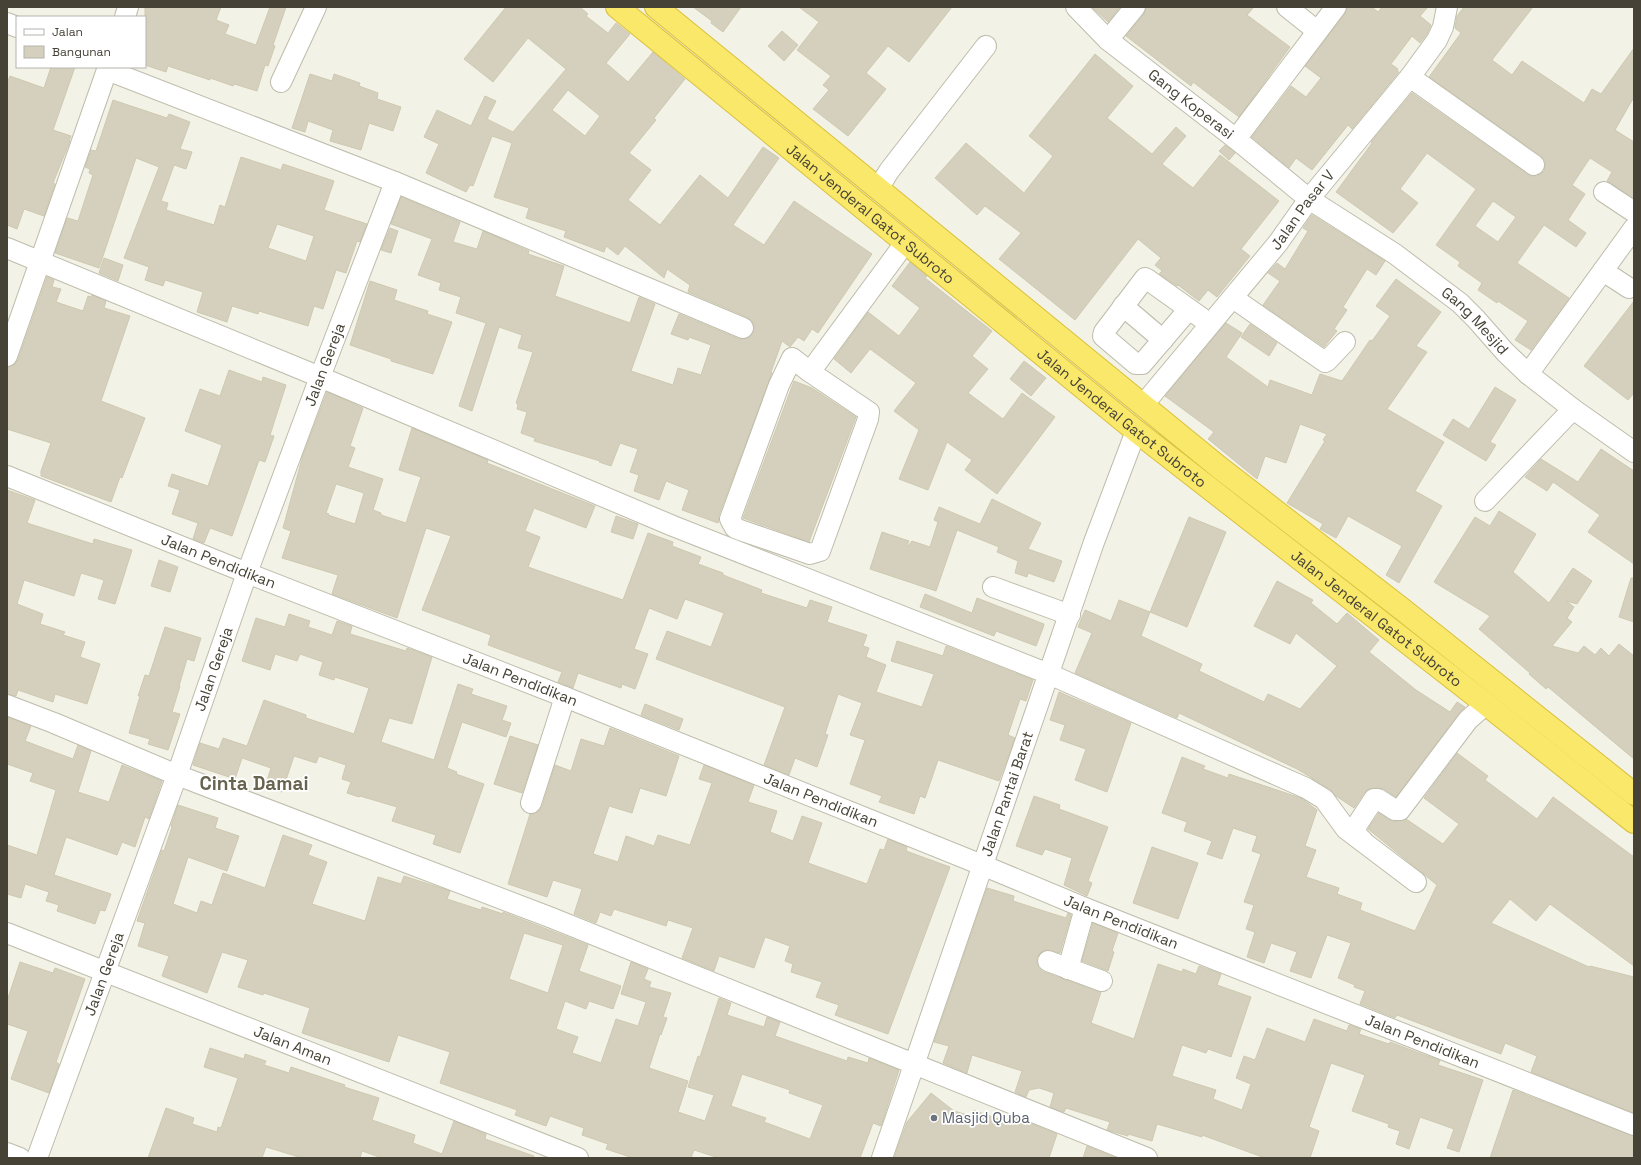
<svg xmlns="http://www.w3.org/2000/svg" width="1641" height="1165" font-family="'Space Grotesk',sans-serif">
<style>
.building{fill:#d4d0bd;stroke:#cfc9b0;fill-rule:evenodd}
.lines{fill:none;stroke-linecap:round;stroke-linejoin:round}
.minor-casing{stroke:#bebcaa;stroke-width:22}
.highway-casing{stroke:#d9c03b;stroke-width:24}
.minor{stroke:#fff;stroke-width:20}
.highway{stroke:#fae86b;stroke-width:22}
.worship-dot{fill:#6b7280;stroke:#fff;stroke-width:1.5}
.labels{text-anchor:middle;stroke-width:3.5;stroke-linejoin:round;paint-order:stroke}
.street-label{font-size:15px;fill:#464336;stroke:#fff}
.worship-label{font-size:15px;fill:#5b616d;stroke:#fff;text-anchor:start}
.district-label{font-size:19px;font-weight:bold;fill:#68634e;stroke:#fff}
</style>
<rect width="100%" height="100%" fill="#f3f2e7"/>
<path class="building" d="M145 7H221L216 20 229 25 225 34 256 45 270 7H286L273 45 275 46 268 66 265 65 257 91 234 84 233 86 210 78V80L168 66 166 72 145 65Z
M506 7H580L588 14 586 16 608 33 616 23 630 34 606 63 628 82 653 52 685 79 654 118 656 120 629 153 651 170 628 200 660 225 700 175 728 198 763 147 779 158 733 225 764 245 794 201 872 254 818 333 812 329 804 341 798 337 790 347 782 341 771 372 772 373 719 515 718 523 682 510 689 490 666 481 659 500 634 491 639 475 630 472 638 449 620 443 611 466 599 462 600 461 534 441 535 438 521 433 527 412 517 409 518 404 516 403 533 352 518 348 522 335 499 327 472 411 459 406 486 323 456 313 461 297 439 290 441 283 418 275 432 239 391 224 401 197 460 222 453 242 477 249 483 231 529 251 528 254 564 266 555 296 630 323 639 297 655 304 631 371 673 385 678 368 701 375 711 345 689 337 688 340 671 334 679 314 739 339H745L750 337 753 333 754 327 752 321 747 317 688 292 690 285 667 269 664 278 625 246 618 255 606 246 604 252 564 237 566 231 526 218 529 208 494 197 512 143 492 136 473 186 470 185 466 192 426 173 439 144 424 137 437 110 471 126 485 96 496 101 487 119 513 132 566 69 528 38 493 82 464 59ZM568 90 600 116 585 136 552 110Z
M693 7H741L723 32 711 23 712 21Z
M799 7H952L909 62 888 46 866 73 886 89 848 136 813 109 829 90 823 85 831 76 797 50 819 22Z
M1092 7H1120L1108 22Z
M1146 7H1254L1247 15 1290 47 1239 117 1193 82 1191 86 1126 36 1144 14Z
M1347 7H1372L1378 12 1382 7H1428L1420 16 1431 25 1427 34 1420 43 1412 36 1391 64 1398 69 1397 71 1399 72 1352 129 1348 125 1312 170 1296 158 1289 168 1252 137 1291 86 1306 97 1321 78 1305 66 1345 14Z
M1464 7H1533L1492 60 1512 75 1522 61 1584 103 1592 89 1601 94 1634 48V97L1615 130 1634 142V198L1607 181 1612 172 1590 158 1572 185 1585 194 1568 220 1586 233 1576 247 1544 225 1517 263 1569 298 1531 350 1515 340 1528 321 1498 301 1497 303 1478 290 1482 283 1458 266 1460 262 1436 245 1476 189 1427 153 1400 189 1418 203 1393 233 1336 192 1372 143 1371 142 1412 93 1527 174 1533 176H1538L1544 171 1545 166V161L1541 156 1429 77 1461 33 1455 28 1457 16ZM1493 201 1516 217 1498 242 1475 226Z
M782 31 798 45 784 61 768 46Z
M1095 54 1133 86 1107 118 1152 154 1176 127 1186 136 1162 164 1193 188 1220 155 1279 201 1241 249 1250 256 1217 297 1208 290 1199 301 1178 285 1177 286 1159 274 1162 271 1155 265 1161 258 1138 239 1075 320 999 259 1021 233 985 206 977 215 935 178 966 143 1024 193 1053 156 1029 136Z
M51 67H75L53 130 71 136 69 141H70L53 183 55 184 44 216 24 209 17 229 7 225V84L10 76 44 88Z
M310 74 332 81 334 74 360 83 359 86 378 93 377 99 401 107 393 131 369 123 361 150 330 141 333 130 308 121 305 132 292 128Z
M113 100 167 118 169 114 190 122 180 149 192 152 186 169 174 165 161 201 168 203 166 210 214 225 220 205 225 207 241 157 281 170 283 164 334 181 324 210 367 224 360 242 357 241 346 273 336 270 323 309 314 306 308 326 259 311 258 314 232 306 227 322 197 312 203 292 165 280 163 286 145 280 149 267 124 258 159 167 136 158 99 268 55 253 67 218 78 221 93 175 89 173 90 169 85 167 91 150 96 151ZM277 224 314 236 306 261 268 248Z
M1225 145 1235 153 1229 160 1219 151Z
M1312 215 1385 261 1376 275 1367 269 1343 307 1347 310 1334 329 1337 331 1324 347 1263 305 1280 281 1268 273 1277 263 1285 269 1308 231 1303 228Z
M390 228 398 231 391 253 381 250Z
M104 258 123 265 118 281 99 273Z
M910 262 927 276 925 278 992 331 972 356 988 369 968 393 1003 419 1022 393 1055 417 997 494 965 470 972 460 947 442 928 490 899 479 919 430 894 411 916 383 870 349 851 373 834 359 868 312 899 336 920 308 892 286Z
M47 277 54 280 52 287 61 289 56 302 83 311 88 296 91 297 92 295 106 301 104 308 130 316 101 401 145 418 122 478 120 477 111 502 41 476V471L51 443 7 429V367L14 365 18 360Z
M1396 279 1441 312 1416 346 1427 352 1387 409 1444 442 1415 491 1442 506 1399 583 1386 575 1402 546 1348 516 1336 538 1320 529 1323 524 1287 503 1325 441 1323 440 1327 434 1300 424 1286 463 1265 456 1257 479 1208 439 1214 432 1165 396 1226 323 1242 333 1226 357 1268 387 1270 380 1312 395 1320 374 1342 381 1370 340 1372 341 1390 316 1376 306Z
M370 281 397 290 394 300 428 311 427 314 452 322 433 374 391 361V359L350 345Z
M1634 301V393L1628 400 1584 366Z
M1250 324 1277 343 1269 356 1241 337Z
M1024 361 1046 378 1031 396 1010 379Z
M229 370 262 382 263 377 286 385 270 435 274 436 265 462 259 460 232 536 210 528 204 543 193 539 198 523 172 514 180 490 168 486 172 474 208 486 222 445 185 431 200 389 220 396Z
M794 381 812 388 856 417 809 542 743 518Z
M1495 387 1516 400 1490 442 1496 445 1486 461 1443 435 1453 419 1469 429Z
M327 392 363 408 350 446 355 448 348 467 383 479 373 510 381 513V515L406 523 421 477 399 470 412 428 488 460 487 463 595 506 586 528 534 508 525 531 540 537 528 567 623 600 648 533 673 542 672 546 701 557 698 564 723 573V575L762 590 761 593 807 608 810 600 832 607 827 622 867 635 863 646 869 648 866 657 886 665 876 692 922 707 934 674 891 661 897 641 943 656 946 646 1033 680 1026 701 1020 699 1008 735 1015 738 999 781 938 760 925 798 920 796 914 814 879 802 882 796 850 784 865 740 850 735 862 703 838 694 825 734 828 735 817 767 795 758 789 775 764 765 785 707 656 659 667 631 711 647 724 613 685 599 677 619 649 608 634 649 648 654 635 689 622 684 621 688 578 673 573 688 558 682 562 672 488 645 491 635 422 610 451 536 426 528 397 618 332 594 338 575 282 558 291 531 283 528 303 455ZM336 484 364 493 355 524 328 515 329 514 326 513Z
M1601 449 1634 471V564L1588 532 1600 515 1553 482 1547 491 1525 477 1541 459 1578 482Z
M7 490 35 500 27 523 93 544 94 539 132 550 115 604 98 599 104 580 81 573 74 596 24 580 17 604 43 614 40 624 65 632 63 635 85 642 80 657 100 664 87 704 55 694 53 702 18 690 16 696 7 694Z
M992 499 1041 523 1028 549 1062 561 1054 582 1028 573 1027 577 1015 573 1018 561 997 552 999 547 957 530 936 591 870 569 882 532 909 541 907 545 908 546 912 541 930 547 938 522 934 520 939 507 980 524Z
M1499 511 1536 534 1513 572 1549 603 1573 568 1592 581 1577 604 1566 601 1574 607 1567 618 1572 622 1552 646 1578 653 1584 646 1595 655 1601 648 1609 656 1619 644 1634 656V759L1548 687 1546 689 1529 674 1530 673 1479 629 1490 616 1434 582 1475 517 1490 526Z
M616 516 638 524 633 539 611 532Z
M1189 517 1226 532 1187 627 1150 612Z
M159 560 178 567 170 592 151 586Z
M1631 578H1634V622L1619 617Z
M1277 581 1313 600 1311 603 1337 624 1347 613 1379 640 1369 652 1416 690 1450 712 1457 702 1465 707 1459 713 1396 797 1384 789 1378 788 1369 789 1364 793 1354 808 1336 796 1330 789 1297 769 1179 713 1177 718 1075 673 1092 633 1078 627 1085 610 1111 621 1119 600 1150 612 1141 636 1202 664 1199 671 1264 702 1268 694 1300 709 1337 666 1296 633 1290 644 1254 626Z
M925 594 972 613 977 598 1044 624 1043 628 1036 646 996 631 994 636 920 607Z
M289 614 310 621 308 627 332 635 337 621 352 626 350 634 406 651 407 648 432 657 412 724 389 718 381 742 434 760 458 684 473 689 471 694 507 706 502 720 511 723 506 737 462 722 447 768 457 772 456 774 484 784 460 853 433 844 436 835 392 821 397 807 360 796 359 797 347 793 351 782 342 779 346 765 319 756 316 763 294 756 282 792 265 787 271 768 242 758 235 779 193 765 200 743 219 749 223 738 247 746 264 700 306 715V718L354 734 369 688 335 677 334 680 319 675 323 662 300 654 297 661 275 654 270 670 242 661 256 618 285 627Z
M165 627 201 638 194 661 187 659 179 686H180L172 712 180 714 168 750 148 744 150 739 129 733 140 696H138L145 675 149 676Z
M1059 692 1131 723 1107 792 1075 780 1086 749 1060 740 1065 725 1050 720Z
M645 704 683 719 679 730 641 715Z
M7 717 31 726 25 741 73 759 78 745 91 751 78 792 109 802 122 765 162 781 149 819 145 817 135 847 122 842 117 855 66 837 54 875 111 894 105 911 100 910 95 924 57 911 59 905 46 901 49 892 25 884 21 898 7 894V845L37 855 56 790 30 781 33 773 7 764Z
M610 728 679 756 666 796 640 788 632 813 609 806 593 854 618 862 626 836 654 846 658 835 690 845 712 783 699 779 704 765 754 785 748 802 777 811 770 832 793 841 802 816 822 823 808 863 867 884 880 849 884 850 888 839 907 847 906 851 950 867 888 1034 835 1015 839 1005 816 997 822 982 791 972 793 964 785 961 790 946 765 937 754 968 719 956 714 971 682 958 693 928 668 920 666 926 614 909 611 916 600 912 596 923 574 914 582 889 553 880 547 897 508 884 530 814 538 812 542 807 555 765 571 771 581 739 604 746Z
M510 736 538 745 522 793 494 784Z
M1457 753 1488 776 1485 780 1537 819 1553 797 1634 857V966L1550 904 1536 921 1510 899 1491 923 1589 967 1590 966 1634 977V1113L1531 1072 1537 1056 1505 1043 1501 1054 1397 1015 1395 1018 1360 1004 1365 991 1354 987 1355 985 1338 978 1351 943 1327 935 1311 978 1290 971 1297 952 1271 943 1264 963 1247 957 1255 932 1246 929 1254 905 1244 902 1261 854 1252 851 1257 836 1233 828 1222 859 1207 854 1212 841 1184 831 1187 822 1162 813 1182 757 1205 766 1203 769 1228 778 1229 774 1301 798 1317 810 1305 846 1316 850 1306 877 1339 888 1337 894 1362 903 1360 910 1415 931 1437 885 1368 829 1379 813 1395 821 1406 819 1443 844 1459 824 1424 798Z
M1034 796 1060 805 1059 809 1108 827 1088 881 1092 883 1087 896 1064 885 1072 858 1045 849 1042 855 1016 846Z
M178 805 218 818 215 828 239 836 227 871 188 857 173 904 197 913 201 901 212 905 223 873 265 888 283 835 312 845 308 855 327 862 312 904 365 921 378 877 401 884 404 876 450 891 447 899 481 910 482 907 503 914V912L588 945 579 971 621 986 613 1009 589 1001 586 1009 565 1001 556 1029 578 1037 572 1053 601 1063 616 1019 638 1026 646 1002 621 994 631 962 648 969 644 979 651 982 649 987 671 993 663 1017 667 1018 661 1035 660 1034 649 1068 688 1081 678 1112 705 1121 714 1095 688 1087 698 1056 700 1057 719 998 731 1003 727 1015 764 1027 767 1017 780 1022 775 1036 847 1061 848 1057 868 1063 869 1058 899 1070 881 1126 873 1123 860 1158H719L694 1150 691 1158H633L606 1149 608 1144 582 1135 584 1128 550 1116 546 1126 515 1115 517 1110 440 1083 450 1052 398 1035 389 1062 302 1033 310 1008 264 993 263 995 238 987 248 960 222 952 207 993 162 976 169 956 138 946 145 923 137 921 162 850 164 851 172 827 171 826ZM524 933 563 945 548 993 509 979ZM742 1074 790 1090 789 1093 823 1105 810 1139 764 1122 766 1118 731 1106Z
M1152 847 1198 863 1178 919 1133 903Z
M987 888 1014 896 1013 901 1047 912 1066 918 1068 913 1071 915 1060 953 1046 950 1041 952 1037 957V963L1039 969 1044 972 1101 992 1091 1023 1134 1039 1158 964 1182 972 1183 969 1196 974 1199 966 1221 974 1217 985 1251 997 1231 1057 1208 1049 1206 1053 1182 1045 1172 1076 1216 1090 1213 1099 1242 1110 1251 1084 1236 1078 1244 1056 1255 1060 1267 1028 1305 1042 1314 1019 1347 1031 1349 1025 1361 1029 1359 1034 1389 1044 1390 1042 1427 1056 1440 1060 1438 1065 1483 1080 1459 1152 1447 1148 1454 1129 1420 1117 1409 1149 1396 1144 1400 1131 1388 1127 1389 1124 1352 1111 1365 1075 1331 1063 1309 1127 1319 1131 1310 1158H1265L1202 1135V1137L1157 1124 1152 1141 1128 1134V1136L1107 1130 1110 1122 1066 1108 1064 1112 1050 1107 1054 1093 1039 1088 1029 1090 1026 1097 1015 1092 1022 1071 972 1055 967 1073 943 1063 949 1046 934 1042Z
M1093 923 1118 933 1112 951 1114 952 1108 971 1082 961Z
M20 962 53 973 55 968 85 979 56 1062 59 1064 49 1093 11 1079 28 1031 7 1024V1001Z
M210 1048 244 1059 245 1054 266 1061 264 1065 289 1073 291 1067 345 1085 344 1087 379 1098 372 1120 415 1135 413 1143 442 1154 454 1121 486 1134 485 1139 534 1156 533 1158H382L362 1151 360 1158H302L266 1147 262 1158H148L166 1108 194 1118 192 1124 217 1132 218 1127 221 1128 238 1078 204 1067Z
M1513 1090 1634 1136V1158H1490Z
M931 1093 954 1111 971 1116 973 1110 1007 1122 1010 1115 1057 1134 1049 1158H894L907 1122Z
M1087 1146 1116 1158H1083Z"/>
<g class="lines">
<defs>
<g id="minor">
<path id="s1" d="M1076 7 1108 40 1236 139 1309 199 1395 254 1460 303 1476 319 1505 352 1528 374 1573 409 1634 452"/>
<path d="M1287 7 1317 31"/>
<path d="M125 17 128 7"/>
<path d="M7 23 17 27"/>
<path d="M1108 40 1135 7"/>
<path d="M107 70 395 182 743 328"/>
<path d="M1410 77 1534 165"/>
<path d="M281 82 316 7"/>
<path d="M1236 139 1336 7"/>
<path d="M878 189 889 171 986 46"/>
<path d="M1604 192 1634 212"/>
<path d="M7 248 320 377 673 526 1049 674 1306 788 1324 799 1346 829 1416 882"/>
<path d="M1603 271 1629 288"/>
<path d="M1233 298 1325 362 1327 361 1345 342"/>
<path d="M1123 306 1163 340"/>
<path d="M1189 309 1142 364H1136L1103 336 1104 332 1145 278 1147 279 1210 324"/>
<path d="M7 356 108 67"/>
<path d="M792 358 810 372 869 412 868 419 820 551 810 554 740 530 735 528 730 519 779 385Z"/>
<path d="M810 372 905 243"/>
<path d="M1528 374 1634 228"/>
<path id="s2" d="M1143 405 1278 243 1309 199 1410 77 1437 40 1443 27 1447 7"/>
<path id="s3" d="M7 476 247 573 565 697 982 865 1085 908 1634 1125"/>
<path d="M1485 501 1573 409"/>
<path d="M993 587 1070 615"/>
<path d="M7 705 54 723 177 775 552 918 1147 1158"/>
<path d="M531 803 565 697"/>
<path d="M1363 841 1353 831 1374 799H1378L1395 810H1400L1468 720 1486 704"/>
<path id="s4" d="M7 933 578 1158"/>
<path d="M1048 961 1102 981"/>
<path d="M1068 969 1085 908"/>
<path d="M7 1153 20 1158"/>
<path id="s5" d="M37 1158 177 775 247 573 320 377 395 182"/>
<path id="s6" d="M882 1158 1094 542 1136 431"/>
</g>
<g id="highway">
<path id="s7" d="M617 7 1136 431 1486 704 1634 822"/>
<path d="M656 7 1220 468 1402 609 1634 794"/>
</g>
</defs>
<use href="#minor" class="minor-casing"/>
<use href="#highway" class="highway-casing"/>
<use href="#minor" class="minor"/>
<use href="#highway" class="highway"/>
</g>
<circle class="worship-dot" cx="934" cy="1118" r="4"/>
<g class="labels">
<g class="street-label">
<text dy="5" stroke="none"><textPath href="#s1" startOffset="151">Gang Koperasi</textPath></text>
<text dy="5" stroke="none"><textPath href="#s2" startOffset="252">Jalan Pasar V</textPath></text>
<text dy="5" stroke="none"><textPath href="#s7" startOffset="327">Jalan Jenderal Gatot Subroto</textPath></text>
<text dy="5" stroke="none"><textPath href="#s1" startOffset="509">Gang Mesjid</textPath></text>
<text dy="5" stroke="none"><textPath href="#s5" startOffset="844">Jalan Gereja</textPath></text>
<text dy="5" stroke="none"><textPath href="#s7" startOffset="651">Jalan Jenderal Gatot Subroto</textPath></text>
<text dy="5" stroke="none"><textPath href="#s3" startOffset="228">Jalan Pendidikan</textPath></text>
<text dy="5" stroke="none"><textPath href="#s7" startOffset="975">Jalan Jenderal Gatot Subroto</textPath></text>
<text dy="5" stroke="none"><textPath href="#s5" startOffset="520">Jalan Gereja</textPath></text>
<text dy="5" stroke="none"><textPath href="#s3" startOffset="552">Jalan Pendidikan</textPath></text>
<text dy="5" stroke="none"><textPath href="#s6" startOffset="385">Jalan Pantai Barat</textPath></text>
<text dy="5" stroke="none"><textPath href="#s3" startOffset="876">Jalan Pendidikan</textPath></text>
<text dy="5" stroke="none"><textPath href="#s3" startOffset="1200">Jalan Pendidikan</textPath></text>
<text dy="5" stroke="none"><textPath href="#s5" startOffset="196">Jalan Gereja</textPath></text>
<text dy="5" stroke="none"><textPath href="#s3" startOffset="1524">Jalan Pendidikan</textPath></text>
<text dy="5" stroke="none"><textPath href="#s4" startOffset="307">Jalan Aman</textPath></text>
</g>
<g class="worship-label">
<text x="942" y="1123">Masjid Quba</text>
</g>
<g class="district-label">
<text x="254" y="790">Cinta Damai</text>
</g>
</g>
<rect width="1641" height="1165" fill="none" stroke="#464336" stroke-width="16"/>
<rect x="16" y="16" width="130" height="52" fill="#ffffff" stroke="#b5b4af"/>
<rect x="24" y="29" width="20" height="6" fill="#ffffff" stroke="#b5b4af"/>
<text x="52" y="36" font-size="12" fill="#464336">Jalan</text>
<rect x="24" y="46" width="20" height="12" fill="#d4d0bd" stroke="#b5b4af"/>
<text x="52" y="56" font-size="12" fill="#464336">Bangunan</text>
</svg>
